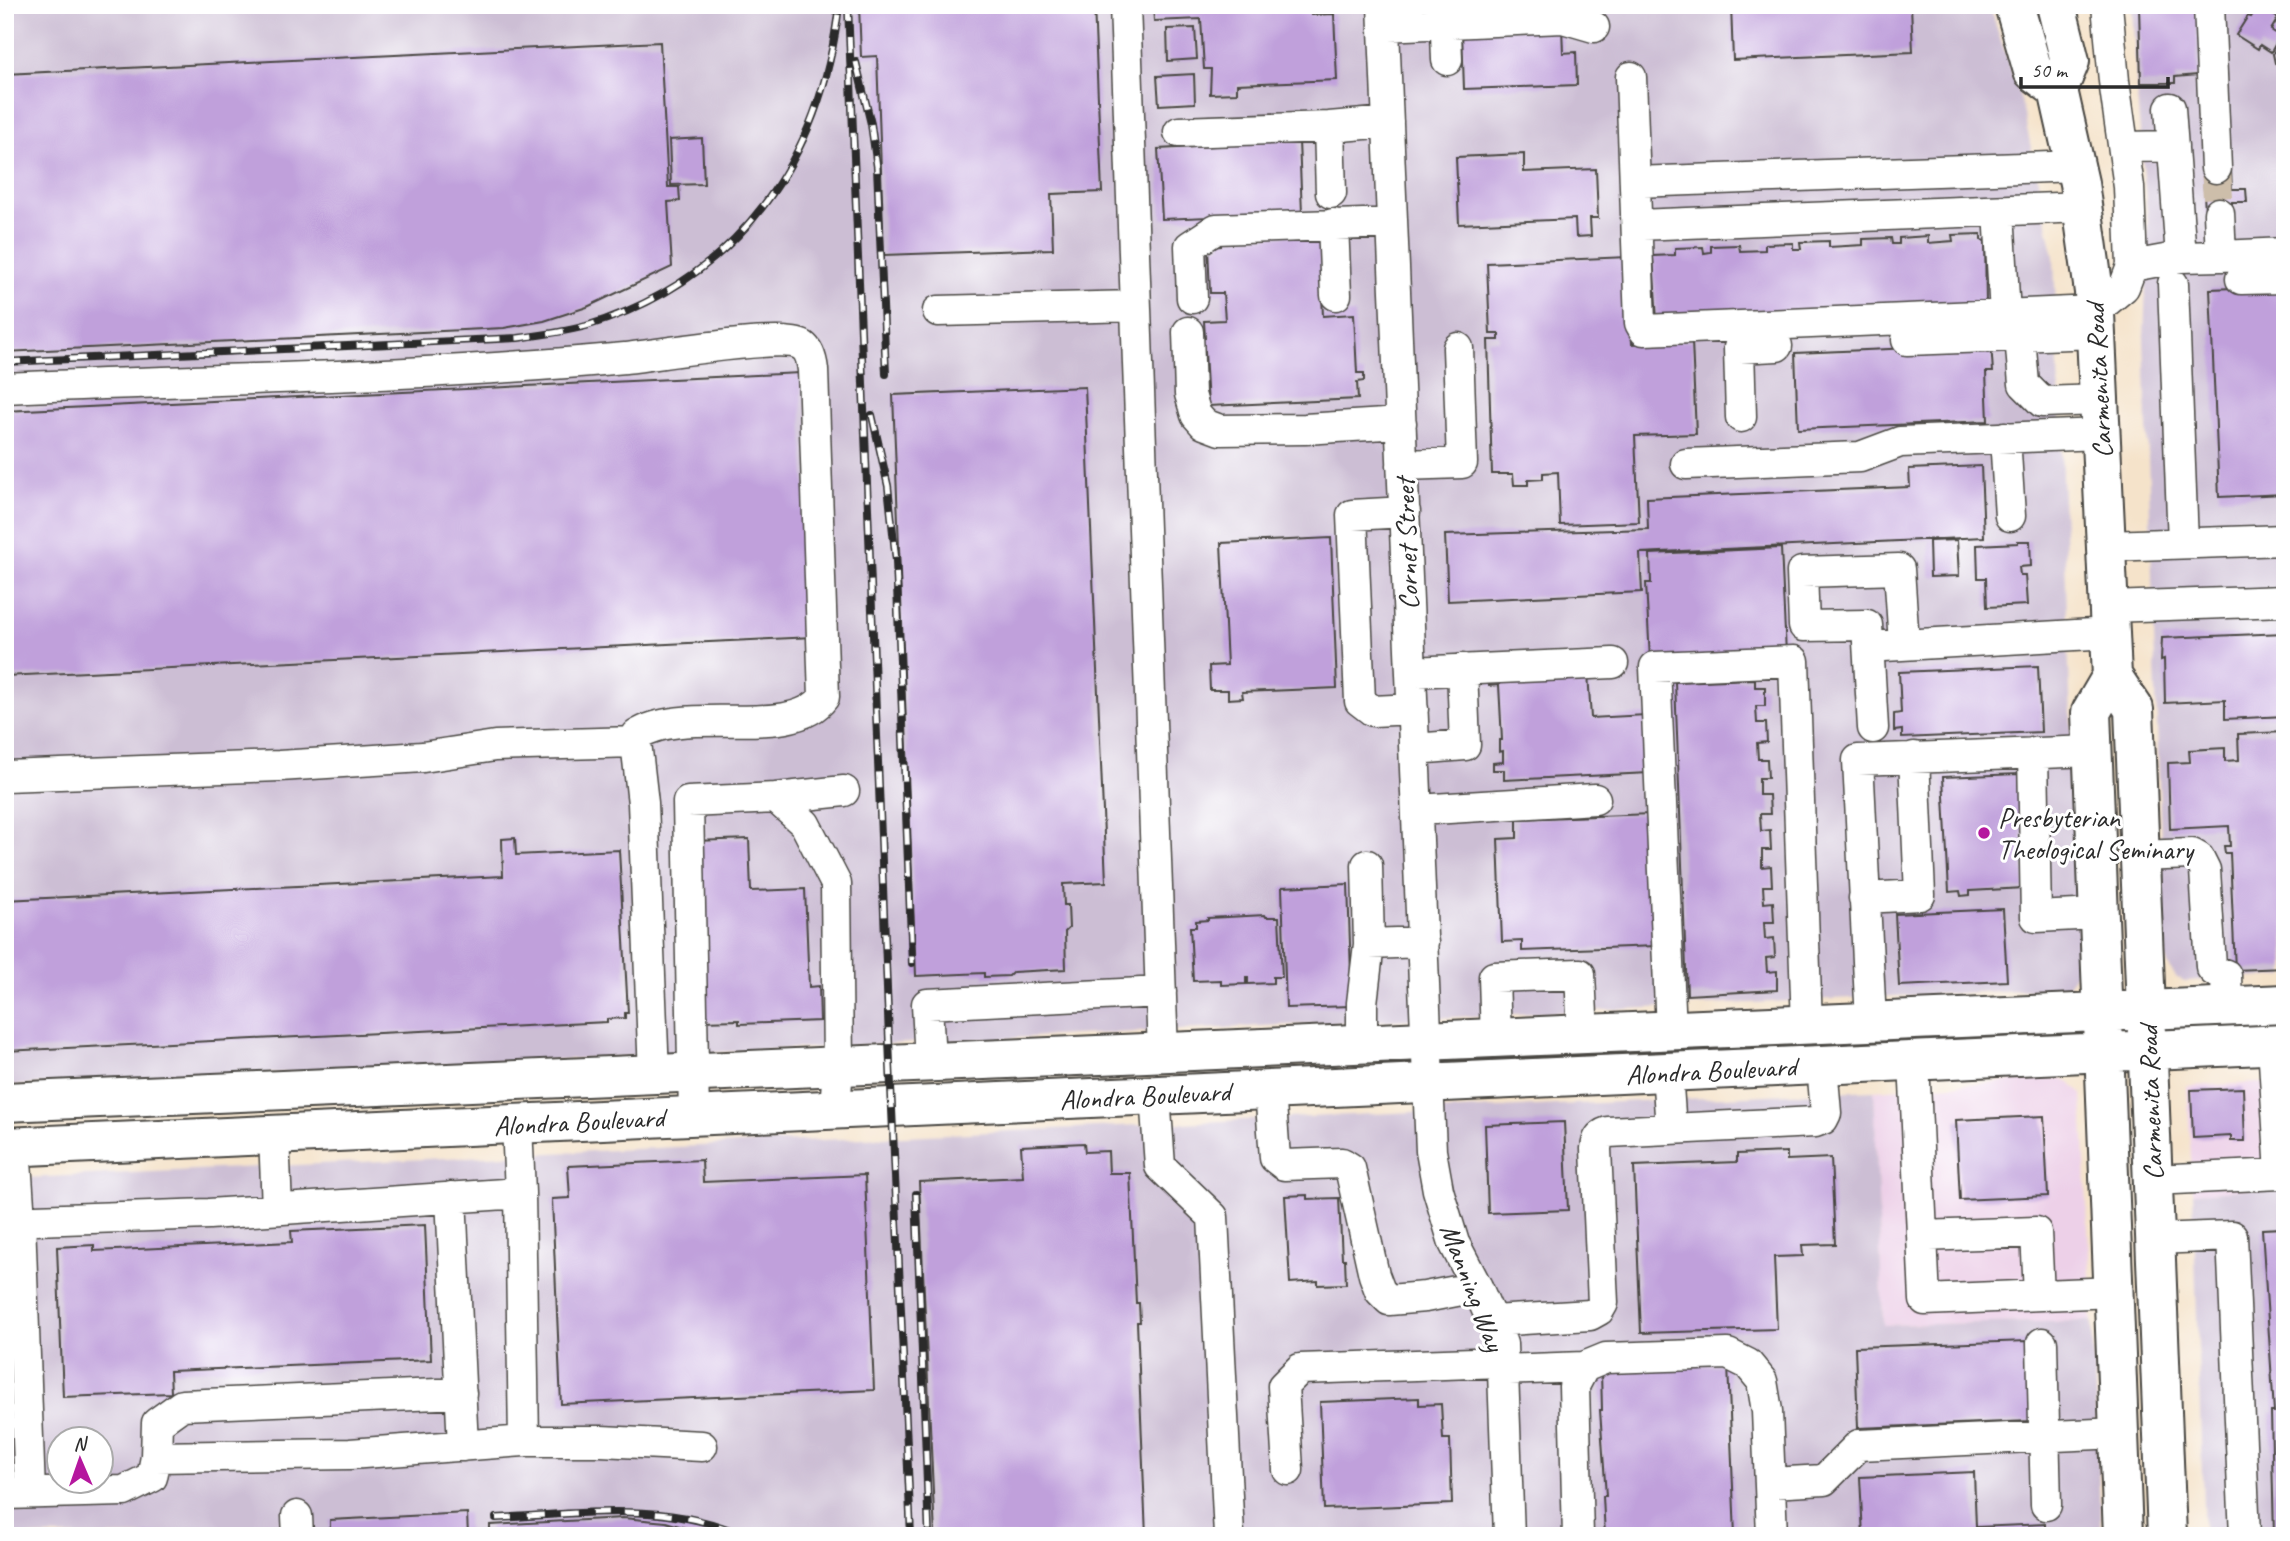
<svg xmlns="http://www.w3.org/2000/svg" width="2290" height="1541" font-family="Caveat,sans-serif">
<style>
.built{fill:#edd0e8}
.industrial{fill:#ccbed4;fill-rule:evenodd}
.building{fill:#c0a0db}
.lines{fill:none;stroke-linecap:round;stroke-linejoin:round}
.minor-tunnel{stroke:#cdbeaa;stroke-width:30;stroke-dasharray:30 15;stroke-linecap:butt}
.minor-casing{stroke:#494743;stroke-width:33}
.major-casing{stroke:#494743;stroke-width:42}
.minor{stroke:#fff;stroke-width:30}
.major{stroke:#fff;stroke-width:38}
.rail-casing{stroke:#2b2b2b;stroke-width:8}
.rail{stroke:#fff;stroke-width:5;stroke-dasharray:16;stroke-linecap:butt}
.poi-dot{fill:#b5179e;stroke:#fff;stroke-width:2.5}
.labels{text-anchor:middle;stroke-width:6;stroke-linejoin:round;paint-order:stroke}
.street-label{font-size:28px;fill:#2b2b2b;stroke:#fff}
.poi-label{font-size:28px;fill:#2b2b2b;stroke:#fff;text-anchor:start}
</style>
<rect width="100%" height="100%" fill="#fff"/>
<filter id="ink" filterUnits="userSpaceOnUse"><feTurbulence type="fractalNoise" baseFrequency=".0143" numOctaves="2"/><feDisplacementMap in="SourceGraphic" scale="14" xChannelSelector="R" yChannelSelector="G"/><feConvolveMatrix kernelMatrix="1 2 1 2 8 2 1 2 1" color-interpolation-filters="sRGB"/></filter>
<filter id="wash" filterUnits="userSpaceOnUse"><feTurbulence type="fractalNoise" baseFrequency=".00686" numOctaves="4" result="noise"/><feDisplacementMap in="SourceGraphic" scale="28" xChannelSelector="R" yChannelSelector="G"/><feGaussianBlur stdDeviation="1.57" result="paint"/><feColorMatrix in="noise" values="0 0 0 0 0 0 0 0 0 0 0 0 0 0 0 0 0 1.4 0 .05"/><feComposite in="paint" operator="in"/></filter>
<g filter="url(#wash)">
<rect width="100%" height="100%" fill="#f5e3ca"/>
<path class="built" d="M2060 1078 2072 1084 2082 1094 2092 1321 1883 1325 1874 1090Z
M2285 1082V1187L2193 1193 2187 1086Z"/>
<path class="industrial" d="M5 5H1989L2021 100 2054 257 2080 966 2066 988 5 1086Z
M2132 5H2285V976L2185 981 2175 977 2165 958 2144 339 2148 223 2137 96Z
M1874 1090 1883 1325 2092 1321 2101 1536H5V1179ZM60 1440H102V1482H60Z
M2285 1187V1536H2204L2193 1193Z"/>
<g id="blocks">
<path class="building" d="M859 5H1094L1102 192 1051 194 1053 249 884 255 877 56 861 57Z
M1153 5H1311L1312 15 1334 14 1337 80 1237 84V93L1210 94 1211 69H1204L1201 19 1154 21Z
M1460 5H1484V7L1460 8Z
M1731 5H1911L1913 52 1733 60Z
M2139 5H2196L2198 75 2175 77V83H2141Z
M2258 6 2278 18 2271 30 2280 36 2271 52 2260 45 2258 49 2236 35 2248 16 2251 17Z
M1562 27 1563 53 1576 52 1577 85 1464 89 1462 31Z
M1195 28 1197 59 1168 61 1167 29Z
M660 42 668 187H679L680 201 668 202 672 267 587 307 544 321 504 328 5 352V74Z
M2285 42V68L2275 63 2273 54 2277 46Z
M1194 74 1195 103 1159 105 1157 76Z
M702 138 704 184 671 185 669 140Z
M1214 139 1299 141 1302 213 1162 219 1158 149 1214 146Z
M1524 154V172L1596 169 1598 218H1590L1591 236 1576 237 1575 219 1459 224 1456 157Z
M2231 168 2232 189H2246L2247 202H2232V213L2205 214 2203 169Z
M1319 234 1323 316 1354 314 1357 373H1364V381L1357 382 1358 399 1208 406 1205 351H1197L1196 338H1205L1204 321 1225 320 1223 293H1210L1208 247 1221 246V239Z
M1981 234V240L1985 241 1986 306 1657 321 1653 256 1675 255V248L1703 247 1704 253 1711 252V246L1739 245 1740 251 1765 250V244L1793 243V249H1801L1800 242 1829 241V247L1863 245V239L1891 238 1892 244H1899V238L1928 236V243L1953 241 1952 235Z
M1628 257 1632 344 1692 341 1696 434 1635 436 1639 522 1560 525 1558 472 1543 473V479L1528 480V485H1514L1513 474H1492L1488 340H1499V334H1490L1487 263Z
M2285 286V494L2219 497 2210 289Z
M1991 343 1993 372H1986L1988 421 1798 429 1795 353 1984 345Z
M800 373 813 637 5 676V411Z
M1085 387 1106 882 1063 884 1064 905H1068L1069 928 1065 932 1066 969 1013 972 1009 976 984 977V973L916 976 893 395Z
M1981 466 1984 537 1640 553 1642 592 1448 601 1445 535 1648 529 1647 498 1910 487 1909 469Z
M1331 538 1337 688 1242 692 1243 698 1228 699V690H1210L1209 666 1227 665 1221 543Z
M1957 540 1959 576 1930 577 1929 541Z
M2018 541H2030L2031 566 2019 567 2020 575H2025L2027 605 1987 607 1986 578H1978L1977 545 2018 543Z
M1781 548 1786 654 1650 660 1646 583H1651L1650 554Z
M2285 633V716L2225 719V700L2165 703 2164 659 2161 660 2162 638Z
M2038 666 2041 732 1902 738V730L1894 731V714L1901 713 1899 672Z
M1588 673 1591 718 1646 715 1649 773 1504 780V770H1493V763L1503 762V751L1499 752V740H1502L1499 685 1489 686V677Z
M1755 679V687H1765V706H1756L1757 723H1766L1767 742 1757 743 1758 759H1767L1768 778H1759V795H1769L1770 814H1760L1761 831 1770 830 1771 850H1762V867L1771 866 1772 886H1763L1764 903 1773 902 1774 922H1764L1765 939 1774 938 1775 957 1766 958 1767 972 1777 971V990L1687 995 1675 682Z
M2285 732V968L2235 970 2230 853H2225L2224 846H2230L2229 826 2170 829 2168 763 2190 762 2189 750 2225 748V761L2239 760 2238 734Z
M2019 774 2024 888 1970 891V895L1961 896 1960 891 1949 892 1943 777Z
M1651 814 1656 946 1522 951V941L1502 942 1498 839 1517 838V819Z
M515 838 516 855 619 850 628 1013H625V1018L607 1019V1022L5 1051V900L503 876 502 839Z
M749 839 751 891 805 889 809 987 819 986 820 1021 739 1024V1020L702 1021 695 841Z
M1348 884 1352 1006 1286 1008 1282 887Z
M2003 909 2007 981 1899 986 1895 914Z
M1265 915 1266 917H1279L1282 977H1273V983L1248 984V978H1246V984L1221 985V980L1193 981 1190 927H1196V921L1208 920V918Z
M2243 1088 2245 1141H2231V1136L2193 1138 2191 1090Z
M2044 1116 2048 1196 1960 1200 1956 1120Z
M1564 1122 1568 1210 1488 1213 1485 1125Z
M1084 1143 1085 1152 1108 1151 1109 1173H1130L1136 1303H1139L1140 1322H1137L1146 1536H935L919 1182 1023 1177 1021 1146Z
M1787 1152V1160L1831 1158 1835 1244 1802 1245 1803 1256 1774 1257 1777 1329 1641 1333 1634 1166 1737 1162V1154Z
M702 1160 703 1182 865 1175 874 1390 561 1404 552 1199 570 1198 568 1166Z
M1307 1195V1199L1339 1198 1342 1259H1345L1346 1284 1318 1285V1281L1290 1283 1285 1196Z
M2281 1213H2285V1536H2274L2271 1412H2274L2262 1229 2282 1228Z
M425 1225 431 1360 170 1371 171 1393 63 1397 57 1247 94 1245V1251L292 1242 291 1231Z
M2028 1341 2031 1421 1858 1428 1855 1347Z
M1728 1365 1735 1536H1605L1603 1496H1606L1600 1410H1602L1601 1371Z
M1419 1398V1405L1441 1404 1443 1439H1450L1452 1504 1324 1509 1320 1402Z
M1974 1472 1976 1527 2045 1524V1536H1863L1860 1477Z
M467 1513 468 1536H330V1520Z
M623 1518 666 1522 712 1536H490V1525Z
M203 1531 204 1536H145V1534Z"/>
</g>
</g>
<g filter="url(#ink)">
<use href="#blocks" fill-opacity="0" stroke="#494743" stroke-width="2"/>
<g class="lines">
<path class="minor-tunnel" d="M2216 168 2219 213"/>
<defs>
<path id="minor" d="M1125 5 1163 1053
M1383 5 1431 1151 1438 1190 1454 1243 1478 1289 1502 1344 1509 1536
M2209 5 2216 168
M1445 6 1447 60
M1384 26 1563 18 1594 27
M1631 77 1640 323 1644 330 2095 311 2124 287 2132 266 2129 187 2114 81 2107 5
M1329 127 1331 193
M1179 132 1329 127 1388 122
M2124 147 2173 146
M1635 182 2076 166
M1999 211 2005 315
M1333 224 1336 295
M1637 225 2083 207
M2221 256 2285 253
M2181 257 2221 256 2219 213
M2132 266 2181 257 2170 108
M2241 279 2285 278
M2173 284 2183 543
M1192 298 1190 246 1216 229 1392 223
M938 311 1135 306
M1188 332 1190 394 1196 415 1204 424 1220 430 1305 429 1401 423
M2020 336 2024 384 2042 402 2100 400
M1907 340 2096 333
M5 388C212 379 419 377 625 358 655 355 785 333 803 346 810 351 812 362 813 370L824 697C792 742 685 703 637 735L636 742
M1741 417 1739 348 1777 346
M2005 437 2010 516
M1686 464 1860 457 1900 442 2101 434
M1402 465 1462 463 1458 348
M1405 512 1352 515 1360 701 1373 711 1413 709
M2107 546 2285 540
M2109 607 2285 601
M1884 646 2110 633
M1411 672 1613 663
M1873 728 1867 625 1804 626 1802 572 1899 569 1904 644
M1415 749 1465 745 1462 669
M2033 753 2036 917 2098 914
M5 776 279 766 423 757 495 746 636 742 643 803 654 1074
M776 798 844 791
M1417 810 1595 799
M2139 856 2192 854 2199 858 2205 870 2211 967 2214 971 2226 975 2227 1007
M1367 865 1369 944
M1864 898 1920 895 1914 757
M1871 1022 1858 760 2092 751
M1671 1031 1655 667 1794 661 1807 1025
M1496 1039 1494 977 1580 974 1583 1035
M1362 1044V1003L1369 944 1423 942
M1914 1061 1925 1300 2114 1292
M930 1062 927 1004 1161 992
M1667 1072 1671 1129
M1270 1090 1275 1158 1284 1165 1342 1163 1350 1168 1374 1275 1380 1291 1389 1300 1425 1297 1477 1287
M1155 1095 1160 1166 1213 1217 1229 1536
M694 1116 688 802 776 798 805 824 836 884 838 1066 835 1109
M517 1124 520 1193
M274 1135 277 1209
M15 1146 20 1220 30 1493
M2153 1180 2281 1174 2273 1045
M451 1197 463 1446
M5 1221 209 1214 520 1193 524 1441 350 1454 156 1457 152 1477 124 1491 5 1494
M1922 1236 2036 1232 2039 1295
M2155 1239 2232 1236 2245 1536
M1492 1321 1590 1315 1599 1310 1603 1303 1596 1149C1597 1139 1599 1135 1608 1132L1815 1122 1823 1119 1826 1113 1822 1065
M2042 1343 2046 1505
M1503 1370 1584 1367
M524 1441H601L702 1446
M156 1457 157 1423 182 1405 461 1393
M1288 1470 1283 1386 1300 1369 1502 1362
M1771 1483 1824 1480 1859 1445 2119 1433
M297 1516 298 1536
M1578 1536 1574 1386 1584 1367 1606 1358 1728 1354 1748 1364 1762 1381 1767 1411 1772 1536"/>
<path id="major" d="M2014 5 2033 71 2058 90
M2056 5 2070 61 2058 90 2079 183 2094 292 2112 676 2134 709 2167 1536
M2112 676 2091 712 2123 1536
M5 1102 2285 1004
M5 1147 2285 1044"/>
</defs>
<use href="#minor" class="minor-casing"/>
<use href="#major" class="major-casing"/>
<use href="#minor" class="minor"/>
<use href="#major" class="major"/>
<defs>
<path id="rail" d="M848 5 890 1064 911 1536
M856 62 871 124 877 167 886 374
M5 362 518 338C541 335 564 332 586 326 738 280 822 159 839 5
M872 415 888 486 896 561 912 963
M916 1194 929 1536
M496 1518C579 1514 667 1500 744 1536"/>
</defs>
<use href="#rail" class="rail-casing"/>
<use href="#rail" class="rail"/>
</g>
</g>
<circle class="poi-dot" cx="1984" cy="833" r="7"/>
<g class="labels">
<g class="street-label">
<text transform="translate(2098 381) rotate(-93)" y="10">Carmenita Road</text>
<text transform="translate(1406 544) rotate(-92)" y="10">Cornet Street</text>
<text transform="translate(1711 1070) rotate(-3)" y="10">Alondra Boulevard</text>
<text transform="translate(1145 1095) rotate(-3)" y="10">Alondra Boulevard</text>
<text transform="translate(2150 1103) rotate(-92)" y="10">Carmenita Road</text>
<text transform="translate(579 1121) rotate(-3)" y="10">Alondra Boulevard</text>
<text transform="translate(1473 1287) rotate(69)" y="10">Manning Way</text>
</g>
<g class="poi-label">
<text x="1998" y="827">Presbyterian<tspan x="1998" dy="32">Theological Seminary</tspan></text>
</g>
</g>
<rect width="2290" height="1541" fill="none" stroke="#fff" stroke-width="28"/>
<g transform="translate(80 1460) rotate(358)"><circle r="33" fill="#ffffff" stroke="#aaaaaa" stroke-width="2"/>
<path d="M0-5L12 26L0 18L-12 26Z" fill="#b5179e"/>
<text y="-10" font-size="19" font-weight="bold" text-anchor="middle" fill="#2b2b2b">N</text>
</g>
<path d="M2021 77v10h147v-10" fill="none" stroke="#2b2b2b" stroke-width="3.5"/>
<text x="2031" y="77" font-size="21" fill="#2b2b2b" stroke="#ffffff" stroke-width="5" paint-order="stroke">50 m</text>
</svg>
